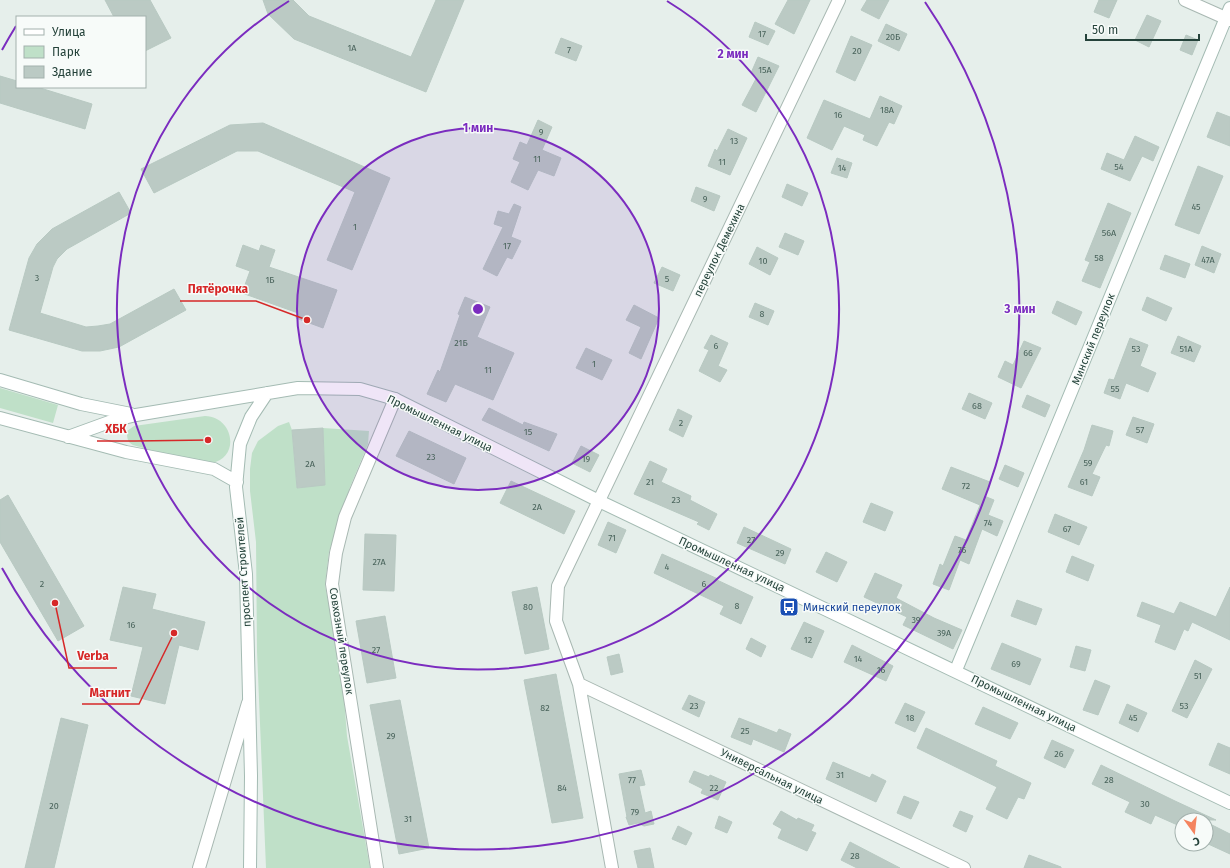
<svg xmlns="http://www.w3.org/2000/svg" width="1230" height="868" font-family="'Fira Sans',sans-serif">
<style>
.green{fill:#bfe0c8}
.building{fill:#bbcac4;stroke:#b8c9c2}
.lines{fill:none;stroke-linecap:round;stroke-linejoin:round}
.street-casing{stroke:#a8b8b2;stroke-width:14}
.secondary-casing{stroke:#a4bbb3;stroke-width:14}
.street{stroke:#fff;stroke-width:12}
.secondary{stroke:#fff;stroke-width:12}
.ring{fill:none;stroke:#7b2cbf;stroke-width:2}
.labels{text-anchor:middle;stroke-width:3;stroke-linejoin:round;paint-order:stroke}
.number-label{font-size:9px;fill:#4a645c}
.street-label{font-size:11px;fill:#24423a;stroke:#f7fbf9}
.transit-label{font-size:11px;fill:#164399;stroke:#f7fbf9;text-anchor:start}
.centre{fill:#7b2cbf;stroke:#f7fbf9;stroke-width:2}
.ring-label{font-size:12px;text-anchor:middle;font-weight:bold;fill:#7b2cbf;stroke:#f7fbf9;stroke-width:3;stroke-linejoin:round;paint-order:stroke}
.leader{fill:none;stroke:#d62828;stroke-width:1.5}
.callout-dot{fill:#d62828;stroke:#f7fbf9;stroke-width:1.5}
.callout-label{font-size:12px;text-anchor:middle;font-weight:bold;fill:#d62828;stroke:#f7fbf9;stroke-width:3;stroke-linejoin:round;paint-order:stroke}
</style>
<rect width="100%" height="100%" fill="#e6efeb"/>
<path class="green" d="M0 388 58 405 53 423 0 408Z
M205 416C235 417 240 459 211 463 195 466 151 450 133 445 127 442 127 437 127 431L134 426Z
M289 422 292 430 297 488 325 484 323 428 369 431 368 444 350 487 329 552 325 585 342 672 347 736 370 868H266L257 651 256 542 250 491V469L252 453 258 441 278 426Z"/>
<path class="building" d="M105 0H150L171 38 145 51V17H114Z
M263 0H293L309 16 411 57 436 0H464L426 92 294 39 268 14Z
M788 0H810L794 34 775 24Z
M867 0H889L879 19 861 10Z
M1099 0H1117L1109 18 1094 12Z
M1147 15 1161 21 1149 47 1135 40Z
M755 22 775 31 768 45 749 37Z
M886 24 907 34 899 51 878 41Z
M1186 35 1198 40 1192 55 1180 50Z
M851 36 872 45 855 81 836 72Z
M561 38 582 46 576 61 555 53Z
M758 57 779 66 756 112 742 105 757 77 751 73Z
M0 76 17 81V87H37L92 104 85 129 0 103Z
M880 96 902 106 894 124 889 122 877 146 863 140 865 135 844 126 832 150 807 138 824 100 870 119Z
M1217 112 1230 117V146L1207 137Z
M538 120 552 127 542 150 561 158 554 176 538 170 528 190 511 182 520 162 513 159 520 142 527 145Z
M263 123 390 178 352 270 327 260 355 192 258 151H237L154 193 141 169 230 125Z
M728 129 747 138 730 175 708 166 715 149 717 151Z
M1135 136 1159 147 1153 161 1142 156 1130 181 1101 169 1107 153 1124 160Z
M837 158 852 163 847 178 831 173Z
M1198 166 1223 176 1199 234 1175 225Z
M787 184 808 193 802 206 782 197Z
M696 187 720 196 714 211 691 201Z
M119 192 131 213 67 249 57 259 53 267 40 313 86 327 98 326 110 324 174 289 186 310 119 347 100 351H82L9 330 29 258 37 244 52 229Z
M1108 203 1131 213 1100 288 1082 281 1090 262 1085 260Z
M514 204 521 207 511 237 521 241 512 259 507 257 497 276 483 269 503 227 494 224 498 211 509 214Z
M785 233 804 241 798 255 779 247Z
M243 245 259 251 261 245 275 250 269 267 337 290 323 328 296 318 298 313 242 293 250 271 236 266Z
M1202 246 1221 254 1214 273 1195 265Z
M757 247 778 258 770 275 749 264Z
M1165 255 1190 264 1185 278 1160 269Z
M662 267 680 275 673 291 654 283Z
M465 297 490 307 477 337 514 353 493 400 455 384 446 402 427 394 438 370 440 372 460 315 458 314Z
M1147 297 1172 308 1166 321 1142 310Z
M1057 301 1082 312 1076 325 1052 313Z
M755 303 774 311 768 325 749 317Z
M634 305 659 318 641 359 629 353 641 327 626 320Z
M711 335 728 343 718 366 727 370 720 382 699 371 709 350 704 348Z
M1178 336 1201 346 1194 362 1171 353Z
M1130 338 1148 345 1140 366 1156 373 1148 392 1126 383 1120 399 1104 393 1109 379 1114 380Z
M1024 341 1041 348 1021 388 998 377 1005 361 1013 365Z
M586 348 612 360 602 380 576 368Z
M969 393 992 403 985 419 962 409Z
M1027 395 1050 405 1045 417 1022 407Z
M489 408 523 425 524 422 557 434 549 451 482 420Z
M678 409 692 416 683 437 669 430Z
M1133 417 1154 424 1147 443 1126 435Z
M1092 425 1113 431 1109 446 1106 445 1092 474 1100 477 1092 496 1068 487 1084 450Z
M323 428 325 485 297 488 292 430Z
M409 431 466 458 454 484 396 456Z
M581 446 599 455 590 472 572 463Z
M650 461 667 469 661 482 691 496 690 500 717 514 709 530 697 524 699 522 634 494Z
M1005 465 1024 473 1018 487 999 479Z
M951 467 990 482 984 496 994 500 988 515 1003 521 997 536 982 529 969 564 960 560 949 590 933 584 940 564 943 566 955 536 966 540 980 505 942 489Z
M511 481 575 511 564 534 500 503Z
M8 495 84 626 58 641 0 542V500Z
M871 503 893 512 885 531 863 522Z
M1055 514 1087 527 1079 545 1048 532Z
M608 522 626 530 616 553 598 545Z
M744 527 791 549 785 564 737 543Z
M365 534 396 535 394 591 363 590Z
M826 552 847 562 837 582 816 572Z
M662 554 718 579 717 580 753 597 741 624 720 614 724 606 654 573Z
M1072 556 1094 565 1088 581 1066 572Z
M875 573 902 585 896 598 934 618 962 630 953 649 903 625 907 617 864 597Z
M123 587 156 594 152 609 205 622 198 650 179 645 165 704 131 696 143 647 110 640Z
M537 587 549 649 525 654 512 592Z
M1230 587V640L1192 622 1188 631 1184 629 1175 650 1155 642 1161 625 1137 616 1142 602 1174 614 1180 602 1216 617Z
M1017 600 1042 609 1036 625 1011 616Z
M385 616 396 678 367 683 356 621Z
M804 622 824 631 812 658 791 649Z
M751 638 766 646 761 657 746 649Z
M1002 643 1041 659 1030 685 991 669Z
M852 645 893 666 886 681 844 662Z
M1076 646 1091 650 1085 671 1070 667Z
M619 654 623 672 611 675 607 657Z
M1195 660 1212 669 1187 718 1172 711Z
M556 674 583 818 552 823 524 680Z
M1095 680 1110 686 1098 715 1083 710Z
M689 695 705 702 699 717 682 709Z
M400 700 429 848 399 854 370 705Z
M905 703 925 712 915 732 895 723Z
M1127 704 1147 713 1138 732 1119 723Z
M983 707 1018 723 1010 739 975 724Z
M61 718 88 725 54 868H25Z
M739 718 777 733 779 729 791 734 784 752 753 739 751 745 731 737Z
M926 728 997 761 995 766 1031 783 1024 799 1018 797 1007 819 986 809 997 787 917 748Z
M1052 740 1074 750 1065 768 1044 758Z
M1218 743 1230 748V774L1209 765Z
M833 762 870 778 872 774 886 781 876 802 826 779Z
M1101 765 1175 801 1216 820H1182V827L1155 815 1151 824 1125 812 1130 802 1092 784Z
M641 770 645 785 639 786 645 813 651 811 654 824 644 826 638 823 629 825 626 817H627L619 774Z
M694 771 709 777 710 775 726 782 718 800 701 793 703 789 689 782Z
M904 796 919 802 911 819 897 813Z
M781 811 797 820 798 818 814 825 811 831 816 833 807 851 778 838 782 829 773 824Z
M960 811 973 816 966 832 953 826Z
M719 816 732 822 727 833 715 828Z
M1206 822 1230 834V854L1206 843Z
M678 826 692 833 686 845 672 839Z
M850 842 900 868H857L841 860Z
M650 848 654 868H638L634 851Z
M1029 855 1061 867V868H1024Z"/>
<g class="lines">
<defs>
<path id="street" d="M1185 0 1230 20
M579 684 964 868
M199 868 248 703
M377 868 332 584 336 553 345 517 395 399
M612 868 579 684 556 621 558 586 839 0"/>
<path id="secondary" d="M0 380 81 404 131 414
M0 418 126 452 214 469 237 482
M68 437 112 421 136 415 298 388 360 389 395 399 599 501 1230 803
M956 670 1230 8
M250 868 251 776 246 574 236 487 240 444 251 417 267 393"/>
</defs>
<use href="#street" class="street-casing"/>
<use href="#secondary" class="secondary-casing"/>
<use href="#street" class="street"/>
<use href="#secondary" class="secondary"/>
</g>
<circle cx="478" cy="309" r="181" fill="#7b2cbf" fill-opacity=".12"/>
<g class="ring">
<circle cx="478" cy="309" r="181"/>
<path d="M667 1A361 361 0 1 1 289 1"/>
<path d="M2 50A542 542 0 0 1 16 26M925 2A542 542 0 1 1 2 568"/>
</g>
<defs>
<symbol id="bus-square" viewBox="-11 -11 22 22"><rect x="-9" y="-9" width="18" height="18" rx="4" fill="#1a4fb4" stroke="#f7fbf9"/><path d="M-5-6H5V4H4V6H2V4H-2V6H-4V4H-5ZM-3.5-4V0h7V-4ZM-3.5 1.2v1.5H-2V1.2ZM2 1.2v1.5H3.5V1.2Z" fill="#fff"/></symbol>
</defs>
<g fill-rule="evenodd">
<use href="#bus-square" x="778" y="596" width="22" height="22"/>
</g>
<g class="labels">
<g class="number-label">
<text x="762" y="37">17</text>
<text x="893" y="40">20Б</text>
<text x="352" y="51">1А</text>
<text x="569" y="53">7</text>
<text x="857" y="54">20</text>
<text x="765" y="73">15А</text>
<text x="887" y="113">18А</text>
<text x="838" y="118">16</text>
<text x="541" y="135">9</text>
<text x="734" y="144">13</text>
<text x="537" y="162">11</text>
<text x="722" y="165">11</text>
<text x="1119" y="170">54</text>
<text x="842" y="171">14</text>
<text x="705" y="202">9</text>
<text x="1196" y="210">45</text>
<text x="355" y="230">1</text>
<text x="1109" y="236">56А</text>
<text x="507" y="249">17</text>
<text x="1099" y="261">58</text>
<text x="1208" y="263">47А</text>
<text x="763" y="264">10</text>
<text x="37" y="281">3</text>
<text x="667" y="282">5</text>
<text x="270" y="283">1Б</text>
<text x="762" y="317">8</text>
<text x="461" y="346">21Б</text>
<text x="716" y="349">6</text>
<text x="1136" y="352">53</text>
<text x="1186" y="352">51А</text>
<text x="1028" y="356">66</text>
<text x="594" y="367">1</text>
<text x="488" y="373">11</text>
<text x="1115" y="392">55</text>
<text x="977" y="409">68</text>
<text x="681" y="426">2</text>
<text x="1140" y="433">57</text>
<text x="528" y="435">15</text>
<text x="431" y="460">23</text>
<text x="586" y="462">19</text>
<text x="1088" y="466">59</text>
<text x="310" y="467">2А</text>
<text x="650" y="485">21</text>
<text x="1084" y="485">61</text>
<text x="966" y="489">72</text>
<text x="676" y="503">23</text>
<text x="537" y="510">2А</text>
<text x="988" y="526">74</text>
<text x="1067" y="532">67</text>
<text x="612" y="541">71</text>
<text x="751" y="543">27</text>
<text x="962" y="553">76</text>
<text x="780" y="556">29</text>
<text x="379" y="565">27А</text>
<text x="667" y="570">4</text>
<text x="42" y="587">2</text>
<text x="704" y="587">6</text>
<text x="737" y="609">8</text>
<text x="528" y="610">80</text>
<text x="916" y="623">39</text>
<text x="131" y="628">16</text>
<text x="944" y="636">39А</text>
<text x="808" y="643">12</text>
<text x="376" y="653">27</text>
<text x="858" y="662">14</text>
<text x="1016" y="667">69</text>
<text x="881" y="673">16</text>
<text x="1198" y="679">51</text>
<text x="694" y="709">23</text>
<text x="1184" y="709">53</text>
<text x="545" y="711">82</text>
<text x="910" y="721">18</text>
<text x="1133" y="721">45</text>
<text x="745" y="734">25</text>
<text x="391" y="739">29</text>
<text x="1059" y="757">26</text>
<text x="840" y="778">31</text>
<text x="632" y="783">77</text>
<text x="1109" y="783">28</text>
<text x="562" y="791">84</text>
<text x="714" y="791">22</text>
<text x="1145" y="807">30</text>
<text x="54" y="809">20</text>
<text x="635" y="815">79</text>
<text x="408" y="822">31</text>
<text x="855" y="859">28</text>
</g>
<g class="street-label">
<text transform="translate(719 250) rotate(-64)" y="4">переулок Демехина</text>
<text transform="translate(1093 339) rotate(-68)" y="4">Минский переулок</text>
<text transform="translate(440 423) rotate(26)" y="4">Промышленная улица</text>
<text transform="translate(732 564) rotate(25)" y="4">Промышленная улица</text>
<text transform="translate(243 572) rotate(-94)" y="4">проспект Строителей</text>
<text transform="translate(342 641) rotate(81)" y="4">Совхозный переулок</text>
<text transform="translate(1024 703) rotate(26)" y="4">Промышленная улица</text>
<text transform="translate(772 776) rotate(26)" y="4">Универсальная улица</text>
</g>
<g class="transit-label">
<text x="803" y="611">Минский переулок</text>
</g>
</g>
<circle cx="478" cy="309" r="6" class="centre"/>
<g class="ring-label">
<text x="733" y="58">2 мин</text>
<text x="478" y="132">1 мин</text>
<text x="1020" y="313">3 мин</text>
</g>
<path class="leader" d="M307 320L256 301H180M208 440L135 441H97M55 603L69 668H117M174 633L139 704H82"/>
<g class="callout-dot">
<circle cx="307" cy="320" r="4"/>
<circle cx="208" cy="440" r="4"/>
<circle cx="55" cy="603" r="4"/>
<circle cx="174" cy="633" r="4"/>
</g>
<g class="callout-label">
<text x="218" y="293">Пятёрочка</text>
<text x="116" y="433">ХБК</text>
<text x="93" y="660">Verba</text>
<text x="110" y="697">Магнит</text>
</g>
<rect x="16" y="16" width="130" height="72" fill="#f7fbf9" stroke="#a3b1ad"/>
<rect x="24" y="29" width="20" height="6" fill="#ffffff" stroke="#a3b1ad"/>
<text x="52" y="36" font-size="12" fill="#24423a">Улица</text>
<rect x="24" y="46" width="20" height="12" fill="#bfe0c8" stroke="#a3b1ad"/>
<text x="52" y="56" font-size="12" fill="#24423a">Парк</text>
<rect x="24" y="66" width="20" height="12" fill="#bbcac4" stroke="#a3b1ad"/>
<text x="52" y="76" font-size="12" fill="#24423a">Здание</text>
<g transform="translate(1194 832) rotate(165)"><circle r="19" fill="#f7fbf9" stroke="#a3b1ad"/>
<path d="M0-3L7 15L0 10L-7 15Z" fill="#f4845f"/>
<text y="-6" font-size="11" font-weight="bold" text-anchor="middle" fill="#24423a">С</text>
</g>
<path d="M1086 34v6h113v-6" fill="none" stroke="#24423a" stroke-width="2"/>
<text x="1092" y="34" font-size="12" fill="#24423a" stroke="#f7fbf9" stroke-width="3" paint-order="stroke">50 m</text>
</svg>
